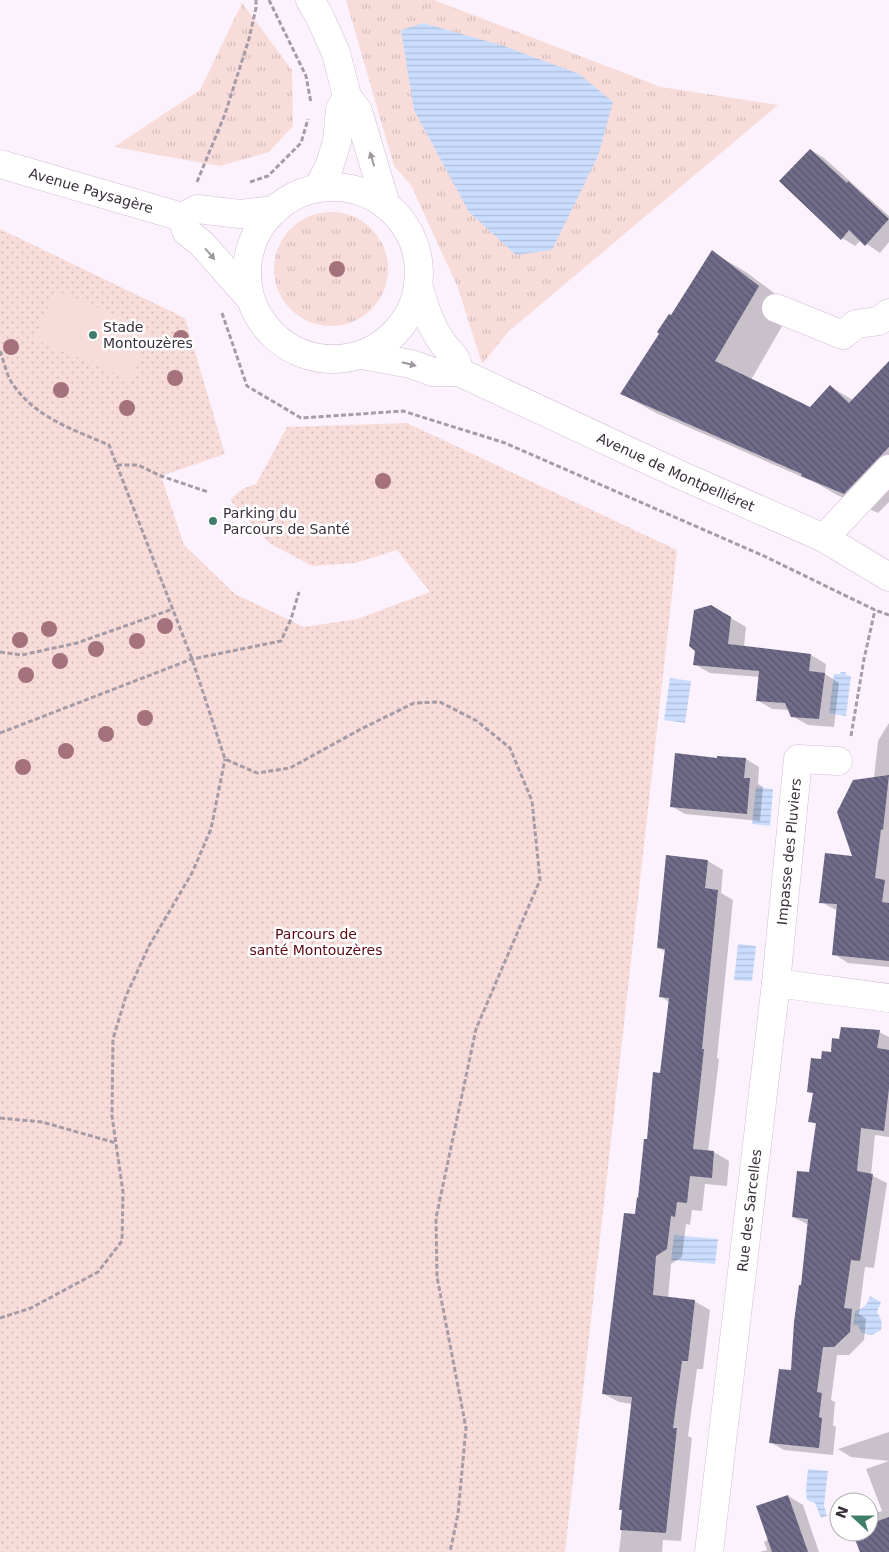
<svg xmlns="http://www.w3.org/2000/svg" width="889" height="1552" font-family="'DejaVu Sans',sans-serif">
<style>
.grass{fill:url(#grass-tufts)}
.park{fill:url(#park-dots)}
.pitch{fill:#f7dcda}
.water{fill:url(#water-rules)}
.shadow{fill:#0003}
.building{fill:url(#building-back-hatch)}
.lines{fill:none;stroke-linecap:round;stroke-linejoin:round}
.minor-casing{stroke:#d4bbd7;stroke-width:29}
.path{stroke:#a69ca7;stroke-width:3;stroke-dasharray:5 2.5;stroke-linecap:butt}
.minor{stroke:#fff;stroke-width:28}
.tree{fill:#a4717c}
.oneway{fill:#9c979c}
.poi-dot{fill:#407e6b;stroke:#fff;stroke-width:2}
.labels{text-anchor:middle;stroke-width:5;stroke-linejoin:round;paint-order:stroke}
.street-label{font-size:14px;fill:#392f3a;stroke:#fff}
.poi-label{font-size:14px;fill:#392f3a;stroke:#fff;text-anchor:start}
.park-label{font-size:14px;fill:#5c0812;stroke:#fff}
</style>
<defs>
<pattern id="grass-tufts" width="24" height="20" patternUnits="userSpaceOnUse" patternTransform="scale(1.25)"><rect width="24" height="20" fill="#f7dcda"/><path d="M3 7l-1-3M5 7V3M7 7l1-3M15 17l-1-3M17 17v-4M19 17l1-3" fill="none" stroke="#d4bdbc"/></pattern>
<pattern id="park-dots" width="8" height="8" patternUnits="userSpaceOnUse" patternTransform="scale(1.25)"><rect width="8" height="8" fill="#f7dcda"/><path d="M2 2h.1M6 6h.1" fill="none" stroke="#d4bdbc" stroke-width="1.8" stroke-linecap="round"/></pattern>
<pattern id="water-rules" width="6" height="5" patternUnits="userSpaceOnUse" patternTransform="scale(1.25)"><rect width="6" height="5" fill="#caddfe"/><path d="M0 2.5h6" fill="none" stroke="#aebeda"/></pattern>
<pattern id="building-back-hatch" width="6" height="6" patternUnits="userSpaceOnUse" patternTransform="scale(1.25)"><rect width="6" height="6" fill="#706b89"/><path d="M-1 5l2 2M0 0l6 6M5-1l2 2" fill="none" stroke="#58546b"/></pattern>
</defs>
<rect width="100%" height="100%" fill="#fcf2fd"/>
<path class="grass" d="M346 0H434L661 87 778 105 509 331 482 364 458 288 411 185 394 166Z
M242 3 292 70 293 126 269 152 220 166 114 147 200 90Z
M274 269a57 57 0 1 1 114 0a57 57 0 1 1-114 0Z"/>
<path class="park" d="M0 229 185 318 225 454 161 476 184 545 235 594 304 627 357 619 430 592 397 550 356 563 312 566 269 543 230 500 242 489 256 484 287 427 407 423 677 550 565 1552H0Z"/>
<path class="pitch" d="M56 290 151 330 130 380 34 339Z"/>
<path class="water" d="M423 23 504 46 579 74 613 102 598 156 552 250 516 255 469 212 414 110 401 30Z
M841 672H846V675L851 676 846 716 829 713 834 674H840Z
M670 678 691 681 685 723 664 720Z
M756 787 773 789 770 826 752 824Z
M738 944 756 946 752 981 734 980Z
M674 1235 718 1239 715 1264 671 1260Z
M870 1296 881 1302 877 1312C881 1319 883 1322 881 1330L872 1335 862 1333 857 1325H853L855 1311C863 1309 868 1304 870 1296Z
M808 1469 828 1471 824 1505 827 1516 821 1518 815 1503 807 1500 806 1490Z"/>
<path class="shadow" d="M811 150 824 158 889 216V242L880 253 861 240 855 246 842 238Z
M712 252 746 272 793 307 751 380 811 408 831 387 853 400 889 364V502L878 513 837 495 818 484 656 413 622 394Z
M711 606 746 627 744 647 811 655 826 664 825 674 839 683 834 727 808 725 792 716 790 710 772 709 757 700 760 677 710 673 694 664Z
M889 723V967L848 963 834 954 838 911 821 902 854 857 874 778 878 741Z
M746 759 759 767 758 784 763 787 760 821 685 814 671 806 718 760Z
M708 861 723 870 721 893 733 900 717 1058 719 1059 708 1152H714L729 1161 727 1186 705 1184 702 1211 692 1210 690 1225 686 1224 682 1257 671 1264 668 1298 694 1301 710 1310 703 1369H697L688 1436 692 1438 681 1541 663 1540 662 1552H619L624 1511 620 1509 632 1404 619 1402 604 1394 661 1074 669 1002 660 996 666 952 659 948Z
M879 1032 889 1037V1137L875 1135 871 1175 887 1183 874 1268 865 1267 859 1314 866 1319 864 1340 849 1355H837L831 1400 835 1402 833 1425 836 1427 833 1455 784 1450 770 1442 792 1372 809 1225 793 1217 810 1174 817 1125 810 1121 814 1094 808 1091 822 1061 832 1053 840 1040Z
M889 1432V1461L851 1457 838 1449Z
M889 1461V1552H861L853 1532H869V1515L882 1511 866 1469Z
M788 1496 803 1505 819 1552H760L767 1550 764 1542 769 1539Z"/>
<path class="building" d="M810 149 847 183 848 181 889 219 865 246 849 230 841 240 779 181Z
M712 250 759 286 715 361 810 407 830 385 849 403 889 361V447L844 494 801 476 802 474 620 394 659 334 657 332 669 314 671 315Z
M711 605 731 617 728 644 811 654 809 671 825 673 819 719 791 717 785 703 756 701 759 671 693 665 695 651 689 646 694 610Z
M675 753 717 758V756L746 758 744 778H750L747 814 670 807Z
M889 775 883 830 881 829 875 878 885 880 882 902 889 903V961L832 955 837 904 819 903 825 853 852 856 837 812 853 780Z
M666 855 708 860 705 888 718 890 702 1049H704L693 1149 714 1151 712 1178 690 1176 687 1203 677 1202 675 1217 671 1216 667 1249 656 1256 653 1295 695 1300 688 1361H682L673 1428H677L666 1533 620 1530 622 1510H619L632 1397 602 1394 624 1213 635 1214 637 1197 638 1198 644 1139H647L653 1072 660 1073 669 998 659 997 665 949 657 948Z
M841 1027 880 1030 877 1048 889 1050V1088L884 1131 861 1128 857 1171 873 1174 860 1261 851 1260 844 1308 852 1309 850 1332 834 1347H823L817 1392 822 1393 819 1417 822 1418 819 1448 769 1443 779 1369 791 1370 794 1322 799 1285H801L808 1219 792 1217 797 1171 809 1172 816 1123 808 1122 813 1093 807 1092 811 1058 821 1059 822 1051 831 1052 832 1038 839 1039Z
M788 1495 808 1552H772L756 1506Z
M889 1517V1552H860L852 1532H869V1524Z"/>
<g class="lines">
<defs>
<g id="minor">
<path d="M310 0 319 15 336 53 347 96 358 111 386 205"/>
<path id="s1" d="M0 164 182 217 197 209 240 214 274 210"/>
<circle cx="333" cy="273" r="86"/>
<path d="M318 188 329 167 337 142 340 109 347 96"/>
<path d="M182 217 186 231 202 244 250 298"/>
<path d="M418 285C424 304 429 323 440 339 449 355 456 351 459 372"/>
<path d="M776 308 843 335 856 324 879 321 889 313"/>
<path id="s2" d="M361 355 411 364 433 372H459L678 474 824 538 889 577"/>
<path d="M824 538 889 469"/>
<path id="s3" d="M776 983 798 759 838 761"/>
<path id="s4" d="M709 1552 776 983 889 998"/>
</g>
</defs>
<use href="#minor" class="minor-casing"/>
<path class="path" d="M269 0 306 76 311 103
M197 182 225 114 249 39 256 8V0
M250 182 268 176 301 143 308 119
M222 313 247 386 301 418 403 411 505 443 764 556 875 610 889 615
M0 351C4 361 6 374 12 383 34 417 74 430 109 445L192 659 225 759 257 773 290 768 361 729 414 703 440 702 477 721 510 748 532 801 540 880 476 1029 436 1218 437 1277 466 1428 458 1514 450 1552
M117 465H138L161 476 208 492
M0 652 22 655 77 643 173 609
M0 733 192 659 281 641 291 619 299 592
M851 736 864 659 875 610
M0 1118 42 1122 116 1143
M0 1318 31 1308 98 1272 122 1241 123 1192 112 1116 113 1039 126 996 149 946 192 873 211 829 225 759"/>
<use href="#minor" class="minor"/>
</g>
<g class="tree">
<circle cx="337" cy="269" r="8"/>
<circle cx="181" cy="338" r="8"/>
<circle cx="11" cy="347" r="8"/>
<circle cx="175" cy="378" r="8"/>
<circle cx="61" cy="390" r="8"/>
<circle cx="127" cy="408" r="8"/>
<circle cx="383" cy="481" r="8"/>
<circle cx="165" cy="626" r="8"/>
<circle cx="49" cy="629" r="8"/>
<circle cx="20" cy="640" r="8"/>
<circle cx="137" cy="641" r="8"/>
<circle cx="96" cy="649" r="8"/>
<circle cx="60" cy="661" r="8"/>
<circle cx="26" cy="675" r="8"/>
<circle cx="145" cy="718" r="8"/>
<circle cx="106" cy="734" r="8"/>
<circle cx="66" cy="751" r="8"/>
<circle cx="23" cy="767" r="8"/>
</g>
<defs><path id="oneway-solid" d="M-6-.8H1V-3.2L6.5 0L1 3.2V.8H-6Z" transform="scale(1.25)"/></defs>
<g class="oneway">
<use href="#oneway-solid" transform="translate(372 159) rotate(-107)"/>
<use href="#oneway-solid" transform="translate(210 254) rotate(49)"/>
<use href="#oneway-solid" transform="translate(409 364) rotate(14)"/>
</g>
<g class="poi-dot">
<circle cx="93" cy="335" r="5"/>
<circle cx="213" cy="521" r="5"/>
</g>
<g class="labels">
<g class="street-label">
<text dy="5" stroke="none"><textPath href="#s1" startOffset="95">Avenue Paysagère</textPath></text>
<text dy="5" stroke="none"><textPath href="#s2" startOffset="339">Avenue de Montpelliéret</textPath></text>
<text dy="5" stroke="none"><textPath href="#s3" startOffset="132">Impasse des Pluviers</textPath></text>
<text dy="5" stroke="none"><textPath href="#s4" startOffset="344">Rue des Sarcelles</textPath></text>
</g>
<g class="poi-label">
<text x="103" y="332">Stade<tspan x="103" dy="16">Montouzères</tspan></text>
<text x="223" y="518">Parking du<tspan x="223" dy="16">Parcours de Santé</tspan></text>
</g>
<g class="park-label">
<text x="316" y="939">Parcours de<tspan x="316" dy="16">santé Montouzères</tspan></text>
</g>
</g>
<g transform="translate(854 1517) rotate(291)"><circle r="24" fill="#ffffff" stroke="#b0acb0"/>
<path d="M0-4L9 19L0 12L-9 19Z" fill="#407e6b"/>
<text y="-8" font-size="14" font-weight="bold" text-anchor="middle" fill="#392f3a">N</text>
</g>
</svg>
